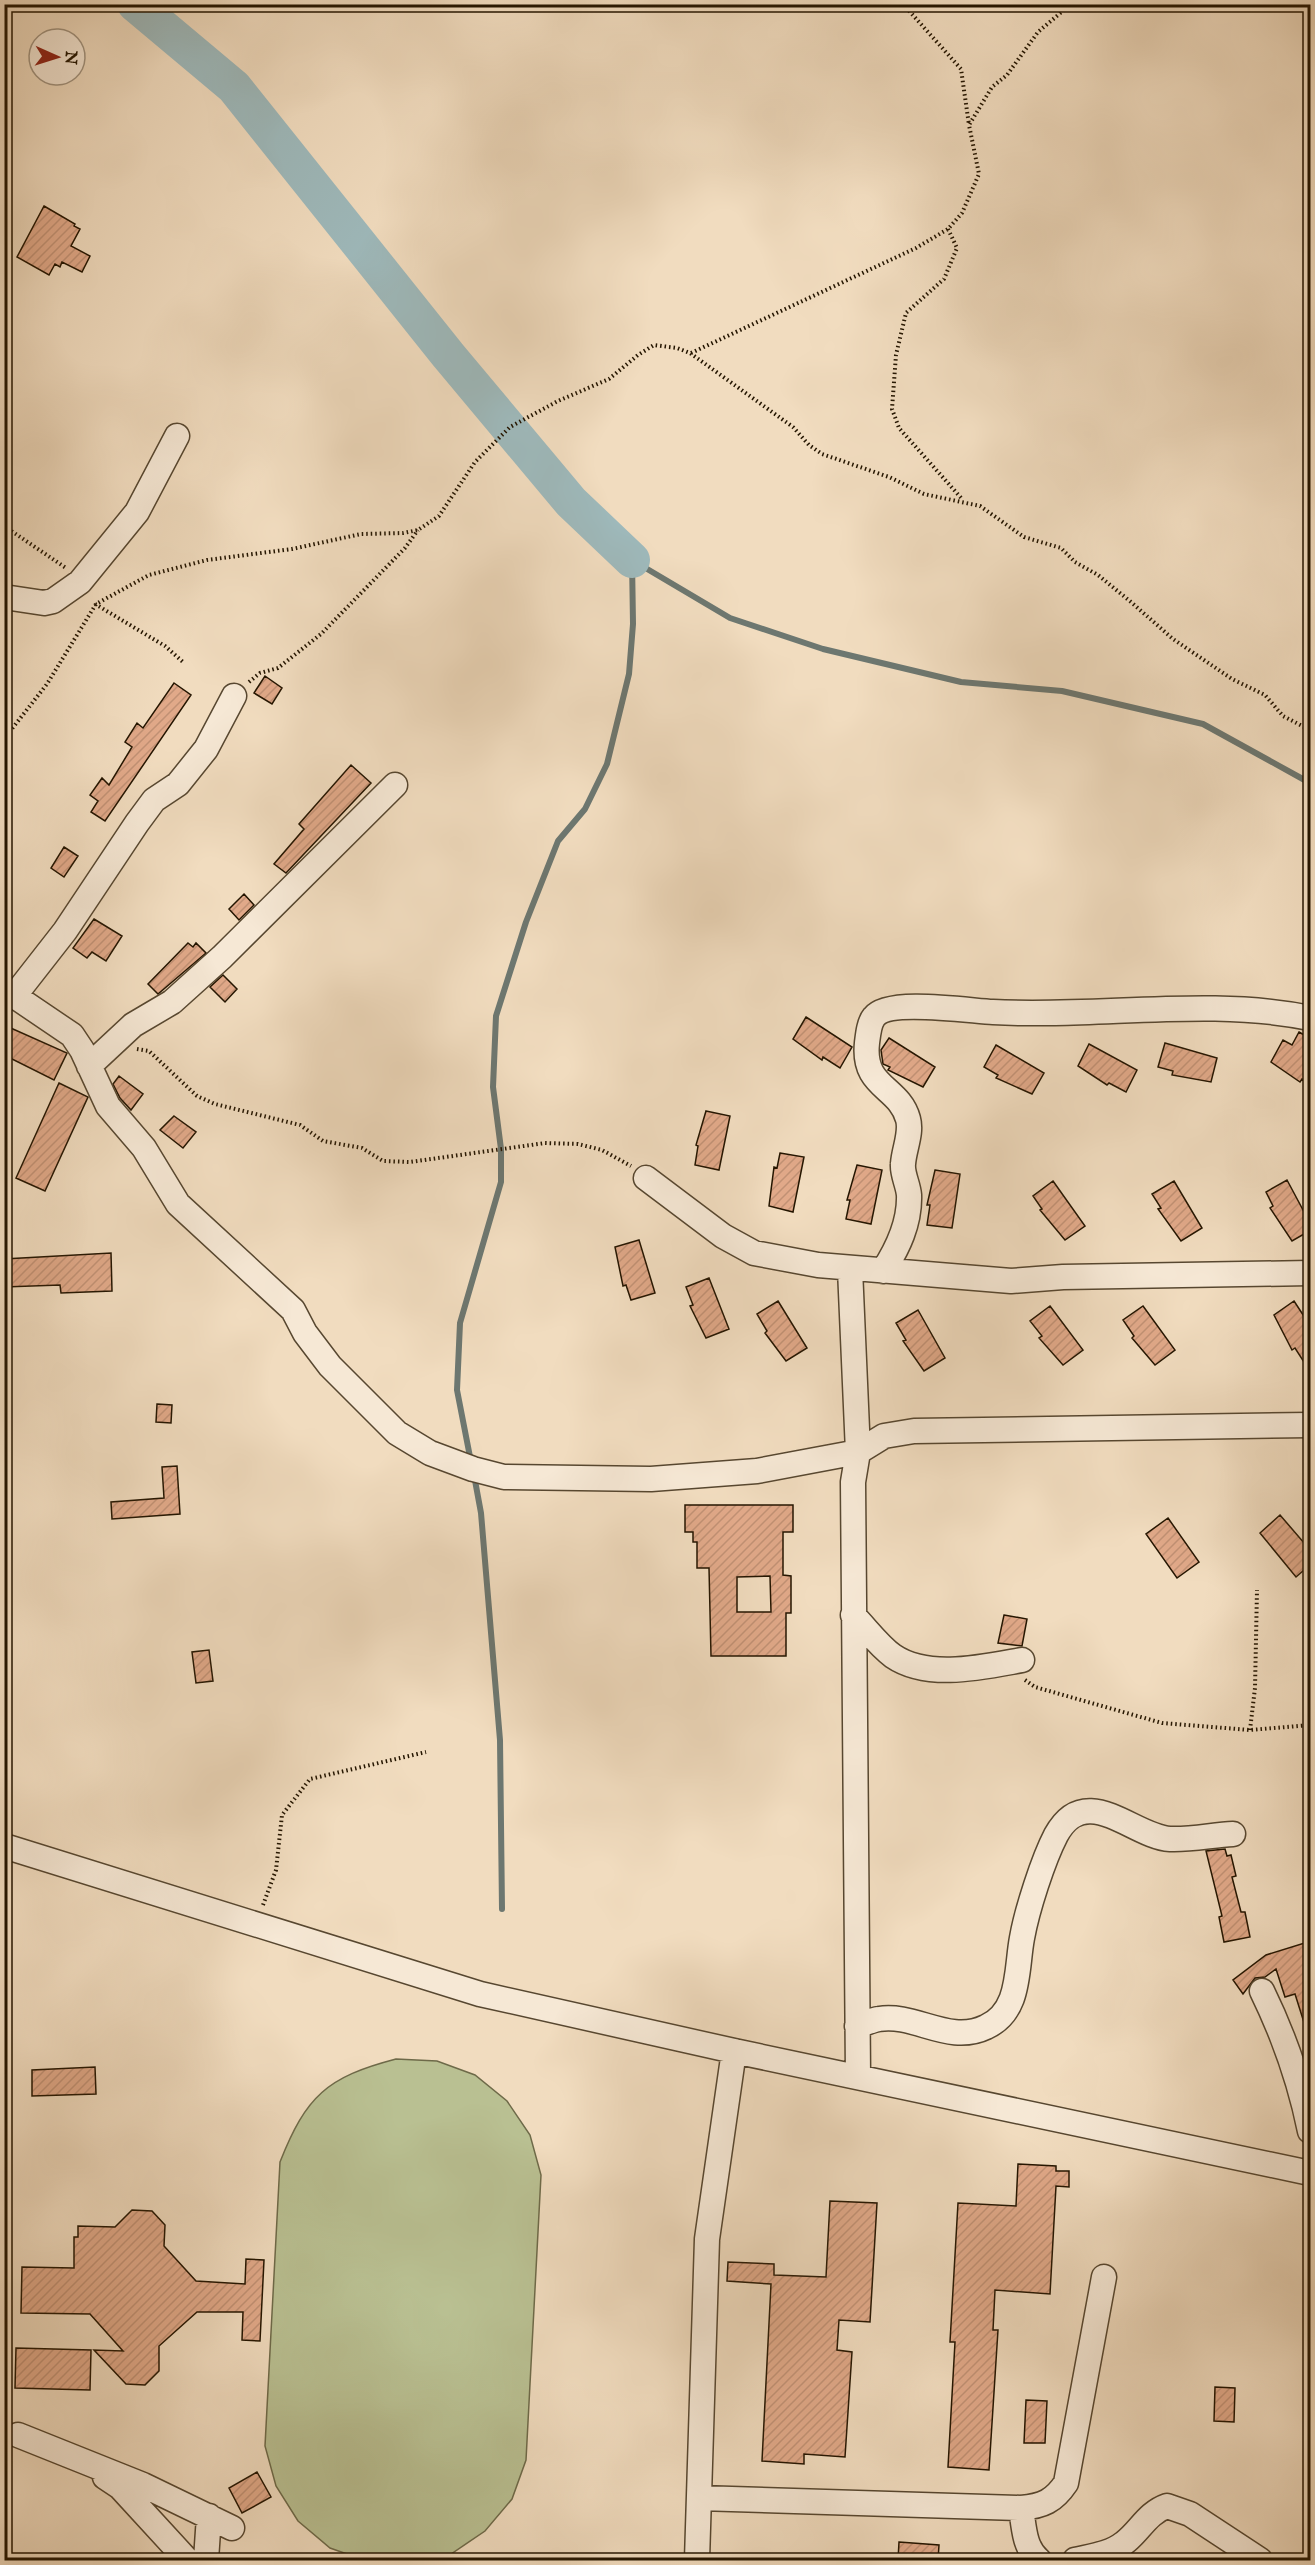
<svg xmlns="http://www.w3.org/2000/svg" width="1315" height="2565" font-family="'IM FELL English',serif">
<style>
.pitch{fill:#b9c092;stroke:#6e6a49;stroke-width:1.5}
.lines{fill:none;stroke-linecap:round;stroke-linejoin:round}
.stream{stroke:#6d7770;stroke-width:6}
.river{stroke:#9eb9bb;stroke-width:36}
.building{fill:url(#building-hatch);stroke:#241500;stroke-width:1.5;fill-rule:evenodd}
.minor-casing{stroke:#574730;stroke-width:27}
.path{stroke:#241500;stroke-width:4;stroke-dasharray:1.5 3;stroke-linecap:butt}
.minor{stroke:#f6e8d5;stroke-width:24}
</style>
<defs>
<pattern id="building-hatch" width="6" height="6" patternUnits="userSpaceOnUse" patternTransform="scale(1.5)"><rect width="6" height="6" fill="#e1a989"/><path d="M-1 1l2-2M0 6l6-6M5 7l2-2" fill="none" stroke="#c19174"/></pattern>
</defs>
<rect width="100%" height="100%" fill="#f1dcbf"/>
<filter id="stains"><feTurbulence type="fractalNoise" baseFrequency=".00333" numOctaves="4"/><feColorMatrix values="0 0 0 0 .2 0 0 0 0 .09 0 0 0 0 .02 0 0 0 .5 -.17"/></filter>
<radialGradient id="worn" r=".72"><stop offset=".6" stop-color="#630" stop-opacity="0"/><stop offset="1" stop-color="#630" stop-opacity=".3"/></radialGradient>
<path class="pitch" d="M396 2059 437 2061 475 2075 507 2101 530 2135 541 2175 526 2460 512 2499 485 2531 451 2554 426 2560H364L330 2548 298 2521 276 2486 265 2446 280 2162C306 2096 327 2077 396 2059Z"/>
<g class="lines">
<path class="stream" d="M632 560 730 618 823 649 961 682 1062 691 1203 724 1310 783
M471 1462 457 1390 460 1323 501 1182V1149L493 1087 496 1016 526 922 558 841 585 809 607 764 629 674 633 624 632 560
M474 1475 481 1513 500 1740 502 1909"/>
<path class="river" d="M135 4 234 87 448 355 571 502 632 560"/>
</g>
<path class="building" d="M44 206 75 224 74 226 80 229 71 246 90 256 82 272 62 262 60 267 55 264 49 275 17 257Z
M265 676 282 688 272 704 254 693Z
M174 683 191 695 105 821 91 812 98 801 90 795 102 778 109 785 132 747 125 742 137 723 143 728Z
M351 765 371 783 286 873 274 864 304 829 299 824Z
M64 847 78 856 64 877 51 868Z
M244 894 254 905 239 920 229 909Z
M94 919 122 936 106 961 92 952 87 958 73 948Z
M188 943 193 947 196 943 206 953 158 994 148 984Z
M223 975 237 989 225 1002 210 987Z
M806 1017 852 1047 840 1068 823 1057 822 1060 793 1039Z
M4 1025 67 1053 54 1080 4 1055Z
M1299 1032 1311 1039V1083L1302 1079 1300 1082 1271 1062 1283 1040 1292 1045Z
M889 1038 935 1067 923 1087 888 1070 890 1067 883 1064 881 1050Z
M1165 1043 1217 1058 1211 1082 1172 1075 1173 1071 1158 1067Z
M1089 1044 1137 1070 1126 1092 1109 1083 1107 1085 1078 1066Z
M996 1045 1044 1073 1032 1094 996 1078 998 1075 984 1067Z
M119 1076 143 1094 131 1110 120 1098 113 1084Z
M59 1083 88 1097 45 1191 16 1178Z
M706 1111 730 1116 719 1170 695 1165 698 1146 696 1145Z
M174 1116 196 1132 183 1148 160 1130Z
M780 1153 804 1157 793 1212 769 1206 774 1167 777 1168Z
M857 1165 882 1170 871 1224 846 1219 850 1200H847Z
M935 1170 960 1174 952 1228 927 1225 930 1205H927Z
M1287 1180 1311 1225V1230L1292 1241 1270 1208 1273 1206 1266 1192Z
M1053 1181 1085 1226 1065 1240 1040 1210 1042 1209 1033 1196Z
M1174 1181 1202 1228 1181 1241 1158 1209 1161 1208 1152 1194Z
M639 1240 655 1293 631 1300 626 1285 623 1286 615 1247Z
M111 1253 112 1291 61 1293 60 1285 4 1287V1259Z
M709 1278 729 1329 706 1338 690 1306 693 1305 686 1287Z
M778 1301 807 1348 786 1361 765 1333 767 1331 757 1314Z
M1294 1301 1311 1327V1373L1295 1348 1292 1350 1274 1315Z
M1050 1306 1083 1350 1063 1365 1039 1338 1042 1336 1030 1321Z
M1143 1306 1175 1350 1155 1365 1132 1338 1134 1336 1123 1320Z
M918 1310 945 1358 924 1371 903 1341 906 1340 896 1323Z
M157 1404 172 1405 171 1423 156 1422Z
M177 1466 180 1514 112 1519 111 1502 164 1498 162 1467Z
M685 1505H793V1532H783V1575L791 1576V1613H786V1656H711L709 1568H697V1542H693V1532H685ZM770 1576 771 1612H737V1577Z
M1280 1515 1311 1551V1564L1296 1577 1260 1533Z
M1168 1518 1199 1562 1177 1578 1146 1534Z
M1004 1615 1027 1619 1022 1646 998 1643Z
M209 1650 213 1681 196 1683 192 1652Z
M1225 1849 1227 1856 1231 1855 1236 1876 1232 1877 1241 1912H1245L1250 1937 1224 1942 1219 1917 1222 1916 1206 1851Z
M1311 1941V2032H1307L1295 1994 1285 1997 1276 1969 1265 1977 1255 1978 1243 1994 1233 1980 1266 1955Z
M95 2067 96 2094 32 2096V2070Z
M1018 2164 1056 2166V2171H1069V2187L1056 2186 1050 2294 995 2290 993 2330H998L989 2470 948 2467 955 2342H950L958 2203 1016 2206Z
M830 2201 877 2203 870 2322 839 2320 837 2350 852 2352 845 2457 804 2454V2464L762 2461 771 2284 727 2281 728 2262 774 2264V2275L826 2277Z
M132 2210 152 2211 165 2225 164 2246 196 2281 245 2284 246 2259 264 2260 260 2341 242 2340 243 2312H197L159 2346V2371L145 2385 126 2384 94 2350 123 2351 90 2314 21 2313 22 2267 74 2268V2237H78V2226L115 2227Z
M16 2348 91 2350 90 2390 15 2388Z
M1215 2387 1235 2388 1234 2422 1214 2421Z
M1026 2400 1047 2401 1045 2443H1024Z
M257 2472 271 2497 242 2513 229 2488Z
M899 2542 939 2545 938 2560H898Z"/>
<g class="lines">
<defs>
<path id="minor" d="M4 597 44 603 53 601 80 582 137 512 177 436
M4 989 72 1035 82 1050 108 1106 144 1148 178 1204 293 1310 305 1333 330 1366 397 1433 430 1453 473 1469 504 1477 651 1479 757 1471 858 1452 850 1269
M15 995 65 931 137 823 154 800 178 784 206 749 234 696
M89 1066 133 1025 172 1002 222 957 395 785
M646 1178 723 1236 754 1253 818 1265 1011 1281 1063 1277 1310 1273
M883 1271C898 1248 910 1223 909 1195 908 1184 902 1174 903 1164 904 1149 912 1133 908 1119 899 1086 862 1088 867 1043 868 1035 869 1023 874 1017 888 998 970 1011 993 1012 1097 1018 1209 997 1310 1018
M853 1615C866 1628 878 1645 893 1656 928 1680 983 1667 1022 1660
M4 1846 480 1994 734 2051 1310 2173
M1262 1991C1284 2036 1300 2082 1310 2131
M857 2026C864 2024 872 2020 879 2019 915 2013 949 2045 986 2027 1021 2011 1016 1969 1022 1938 1027 1910 1043 1860 1056 1835 1086 1780 1133 1837 1170 1839 1190 1840 1213 1835 1233 1834
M858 2076 853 1482 858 1452 884 1436 914 1431 1310 1425
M18 2435 143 2485 232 2528
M105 2477 120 2487 187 2560
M699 2498 1021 2508C1043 2506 1054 2501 1066 2483L1104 2277
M1021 2508C1024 2527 1024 2548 1039 2560
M206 2560 209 2516
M697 2560 707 2239 734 2051
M1075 2560C1092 2556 1110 2554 1124 2543 1140 2531 1147 2513 1167 2506L1190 2514 1260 2560"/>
</defs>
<use href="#minor" class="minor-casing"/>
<path class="path" d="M903 4 961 69 969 125
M948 229 957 248 944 279 906 313 896 355 892 409 899 428 963 500
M691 353 916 248 948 229 962 213 979 174 969 125 992 87 1007 75 1038 32 1071 4
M4 526 66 568
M95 604 165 646 184 663
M249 682 260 673 278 668 321 634 405 548 418 530
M4 739 47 684 96 604 149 575 207 560 292 549 361 534 403 533 418 530 439 516 475 462 510 427 558 401 609 379 638 355 654 345 677 348 690 353 793 427 809 445 822 454 889 477 924 494 980 506 1024 537 1061 548 1075 562 1098 575 1131 602 1173 639 1232 679 1265 695 1283 716 1310 730
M137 1049 149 1051 197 1096 215 1104 300 1125 323 1141 362 1148 383 1161 410 1162 545 1143 578 1144 602 1150 631 1166
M1025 1680 1035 1687 1162 1723 1250 1730 1310 1725
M1250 1730 1255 1688 1257 1590
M263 1905 276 1870 282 1815 310 1779 426 1752"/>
<use href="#minor" class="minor"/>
</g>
<rect width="1315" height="2565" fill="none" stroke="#f1dcbf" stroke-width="24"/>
<rect x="6" y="6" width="1303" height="2553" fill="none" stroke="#241500" stroke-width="3"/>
<rect x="12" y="12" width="1291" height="2541" fill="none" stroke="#241500" stroke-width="1.5"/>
<g transform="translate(57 57) rotate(93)"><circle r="28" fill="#f6e8d5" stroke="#a29480" stroke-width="1.5"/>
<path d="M0-4.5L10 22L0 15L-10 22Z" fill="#8f2418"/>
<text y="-9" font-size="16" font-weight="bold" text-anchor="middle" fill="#241500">N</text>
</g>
<rect width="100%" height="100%" filter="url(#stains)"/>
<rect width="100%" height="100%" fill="url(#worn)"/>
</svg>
